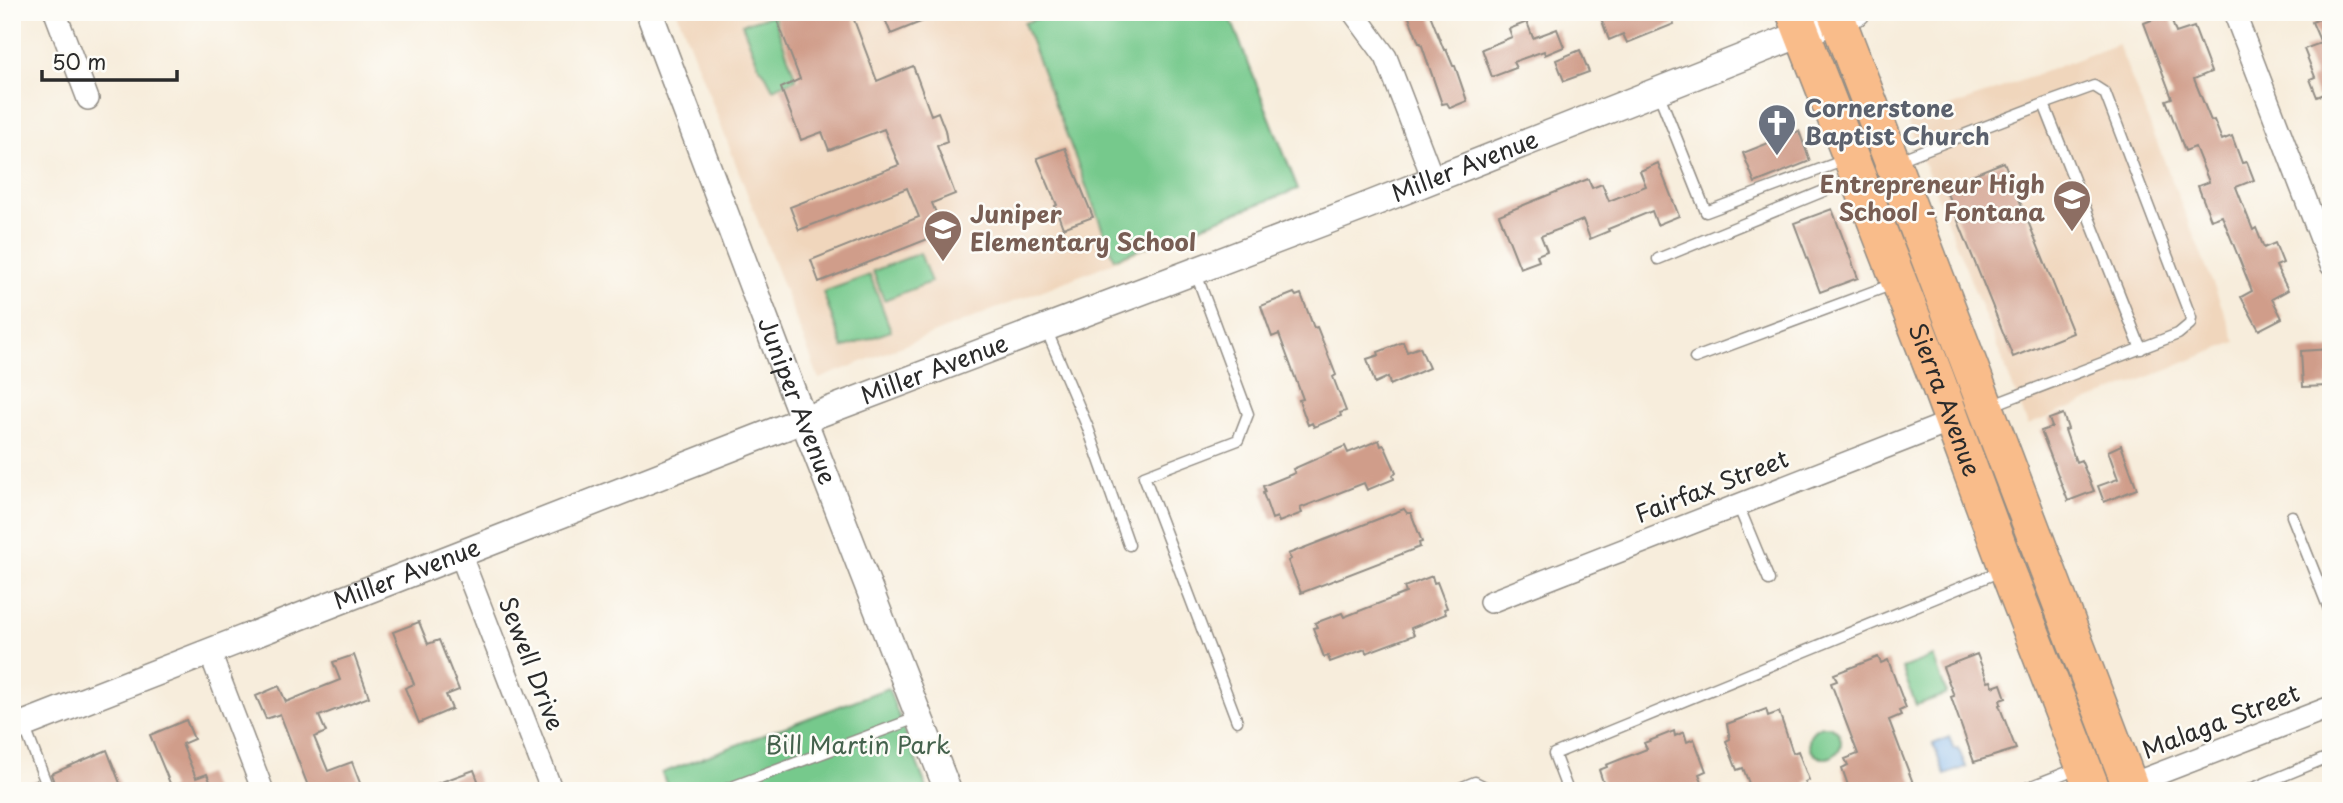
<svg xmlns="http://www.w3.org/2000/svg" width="2343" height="803" font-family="'Playpen Sans',sans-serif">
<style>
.built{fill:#f0d6bc}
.green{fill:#76c98c;stroke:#507a5c;stroke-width:2}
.water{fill:#7bb1e9;stroke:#536e8a;stroke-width:2}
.building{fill:#d09d8a}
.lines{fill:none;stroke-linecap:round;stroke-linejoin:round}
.service-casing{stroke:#918c84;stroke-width:13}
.minor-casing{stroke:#918c84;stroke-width:24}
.tertiary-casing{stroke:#918c84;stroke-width:29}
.primary-casing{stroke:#918c84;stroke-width:38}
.service{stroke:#fff;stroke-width:10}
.minor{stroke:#fff;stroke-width:21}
.tertiary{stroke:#fff;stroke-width:26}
.primary{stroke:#f9bc8a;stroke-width:35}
.labels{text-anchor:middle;stroke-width:5;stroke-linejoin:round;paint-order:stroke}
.worship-label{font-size:24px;font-weight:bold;fill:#5b616d;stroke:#fdfcf7;text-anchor:start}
.street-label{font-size:24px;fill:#2b2b2b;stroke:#fdfcf7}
.education-label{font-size:24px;font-weight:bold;fill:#785e54;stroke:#fdfcf7;text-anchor:end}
.park-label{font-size:24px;fill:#45624d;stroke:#fdfcf7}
</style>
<rect width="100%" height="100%" fill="#fdfcf7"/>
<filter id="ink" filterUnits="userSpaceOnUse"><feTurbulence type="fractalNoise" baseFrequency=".0143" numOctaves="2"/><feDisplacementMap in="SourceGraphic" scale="14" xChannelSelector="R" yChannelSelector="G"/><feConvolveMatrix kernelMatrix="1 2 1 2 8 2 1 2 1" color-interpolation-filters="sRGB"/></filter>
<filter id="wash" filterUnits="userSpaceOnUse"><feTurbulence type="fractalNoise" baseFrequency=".00686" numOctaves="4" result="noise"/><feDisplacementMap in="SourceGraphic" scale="28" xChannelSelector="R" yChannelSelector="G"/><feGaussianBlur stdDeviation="1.57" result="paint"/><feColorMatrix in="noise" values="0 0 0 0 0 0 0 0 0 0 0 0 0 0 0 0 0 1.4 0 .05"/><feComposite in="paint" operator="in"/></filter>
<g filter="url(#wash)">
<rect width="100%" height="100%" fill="#f7eddc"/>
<path class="built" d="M677 12H1228L1298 189 819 379Z
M2118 44 2236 342 2028 425 1908 123Z"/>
<path class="green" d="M1055 12H1228L1298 189 1114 259 1024 23Z
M773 15 796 79 773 89 764 72 759 66 742 24Z
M920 253 931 282 884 300 873 271Z
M870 275 891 331 843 348 823 292Z
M1933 656 1946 692 1945 695 1916 705 1902 668Z
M888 688 928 791H669L662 773Z
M1809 742a16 16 0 1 1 32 0a16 16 0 1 1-32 0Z"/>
<path class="water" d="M1949 737 1954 749 1958 748 1966 767 1945 775 1933 744Z"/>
<g id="blocks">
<path class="building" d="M774 12H851L877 81 913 66 931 115 938 112 945 130 947 142 937 146 955 194 932 203 940 223 924 229 928 239 819 282 811 260 919 217 907 188 799 230 790 207 899 165 884 129 829 150 822 132 801 140 781 88 800 79Z
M882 12H943V13L891 34Z
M1407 12H1429L1444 50 1446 49 1453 66H1455L1467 101 1450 108 1447 103 1442 104 1421 43H1419Z
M1617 12H1670L1674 24 1627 43 1623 34 1609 40 1601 18Z
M2169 13 2176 33 2194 27 2211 72 2194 79 2211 121 2214 120 2222 140 2232 136 2242 163 2247 162 2254 180 2236 187 2253 230 2256 228 2264 248 2275 243 2283 263 2276 266 2288 290 2272 299 2282 318 2259 330 2241 297 2252 291 2222 216 2211 220 2198 186 2209 182 2195 147 2185 151 2166 100 2172 98 2144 23Z
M2331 14V91L2317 97 2310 79 2315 77 2304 49 2321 43 2312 22Z
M1527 22 1533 38 1557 29 1564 47 1545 55 1544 51 1513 62 1516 68 1492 77 1482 49 1512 37 1509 29Z
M1580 50 1589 72 1564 81 1556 60Z
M1799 131 1810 161 1755 183 1743 153Z
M1065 148 1093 217 1063 228 1055 206 1057 205 1037 158Z
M2004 162 2073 333 2013 357 1944 186Z
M1658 163 1679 216 1657 225 1652 211 1608 229 1609 231 1590 239 1583 220 1541 236 1547 251 1537 255 1539 261 1520 268 1499 215 1588 179 1592 188 1602 184 1609 201 1646 186 1640 171Z
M1832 209 1858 278 1820 292 1794 223Z
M1294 293 1296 296 1301 294 1314 328 1317 327 1336 375 1333 377 1346 411 1340 413 1341 416 1314 427 1312 423 1308 425 1299 400 1303 399 1279 334 1272 337 1261 306Z
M1403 342 1407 352 1420 347 1429 368 1390 385 1388 377 1375 383 1367 359 1379 355 1378 352Z
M2331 349V376H2328V386L2303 387 2301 351Z
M2063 414 2068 429 2065 430 2076 462 2081 460 2094 491 2068 501 2041 431 2052 427 2049 419Z
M1379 440 1381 446 1384 445 1396 472 1393 475 1394 479 1367 490 1364 483 1300 508 1302 513 1279 522 1277 517 1272 519 1263 493 1265 492 1263 486 1295 473 1293 469 1345 446 1348 453Z
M2121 445 2137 489 2104 502 2098 486 2118 479 2108 451Z
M1404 509 1407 513H1411L1422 542 1419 543 1420 547 1301 593 1288 561 1291 559 1288 554Z
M1432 576 1434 583 1437 582 1447 608 1444 609 1446 614 1411 628 1414 635 1366 653 1365 649 1330 662 1328 656 1324 657 1313 628 1317 627 1315 623 1342 613 1344 617 1406 593 1404 587Z
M419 622 428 644 439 640 459 690 446 695 452 709 419 723 405 688 414 684 393 632Z
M1977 654 1988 682 1991 681 1993 687 2001 684 2006 698 2000 700 2001 704 1999 705 2016 749 1974 762 1951 697 1954 696 1943 667Z
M354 655 369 697 319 716 326 732 314 737 328 771 352 762 363 791H310L280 714 266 719 256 696 279 686 286 702 320 688 340 680 333 662Z
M1878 657 1881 663 1888 660 1906 708 1899 711 1901 715 1889 720 1916 791H1850L1842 768 1848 765 1845 759 1858 754 1831 683 1837 681 1834 674Z
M1766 709 1768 716 1779 712 1793 753 1798 751 1809 780 1805 782 1809 791H1752L1743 768 1737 770 1726 741 1730 739 1727 724Z
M186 720 194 739 182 744 196 778 207 774 214 791H166L172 788 150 735Z
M1674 731 1675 736 1684 732 1687 742 1694 739 1706 771 1699 774 1703 784 1694 787 1695 791H1606L1599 770 1607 767 1606 765 1647 749 1644 743Z
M107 750 123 791H57L51 774Z
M474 770 482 791H422V789Z
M36 780 40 791H12V789Z"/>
</g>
</g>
<g filter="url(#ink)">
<use href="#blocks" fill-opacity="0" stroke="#918c84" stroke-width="2"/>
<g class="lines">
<defs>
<path id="service" d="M1658 92 1706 212 1845 160
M1896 161 2044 104
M1658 259 1853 179
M1195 271 1248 414 1238 440 1144 476 1237 721
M1046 329 1088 428 1129 545
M1695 358 1896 283
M1990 406 2178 334 2190 324 2191 318 2105 93 2094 86 2044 104 2141 349
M1738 505 1769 580
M2292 516 2331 614
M24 725 49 791
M721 791 919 717
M1453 791 1475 782 1493 791
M1568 791 1554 754 2001 571
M2019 791 2078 768
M2246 791 2331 756"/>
<path id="minor" d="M55 12 88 99
M1353 12 1386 57 1433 179
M2234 12 2331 265
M461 556 552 791
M1490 602 1953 421
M210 653 263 791
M2129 785 2331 707"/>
<g id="tertiary">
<path id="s1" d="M649 12 793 393 948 791"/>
<path id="s2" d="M12 729 803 420 1361 208 1857 12"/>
</g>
<g id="primary">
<path id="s3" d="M1794 12 1936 377 2007 569 2093 791"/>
<path d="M1835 12 2132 791"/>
</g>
</defs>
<use href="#service" class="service-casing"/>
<use href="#minor" class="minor-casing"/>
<use href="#tertiary" class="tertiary-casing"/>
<use href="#primary" class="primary-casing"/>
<use href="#service" class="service"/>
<use href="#minor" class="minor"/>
<use href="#tertiary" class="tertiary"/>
<use href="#primary" class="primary"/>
</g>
</g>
<defs>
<symbol id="church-pin" viewBox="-11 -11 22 30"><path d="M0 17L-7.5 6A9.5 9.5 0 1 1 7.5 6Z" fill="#6b7280" stroke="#fdfcf7"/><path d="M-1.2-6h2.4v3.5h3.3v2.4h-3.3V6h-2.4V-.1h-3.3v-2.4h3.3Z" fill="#fff"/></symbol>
<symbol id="school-pin" viewBox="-11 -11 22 30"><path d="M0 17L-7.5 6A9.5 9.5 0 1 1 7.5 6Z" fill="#8d6e63" stroke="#fdfcf7"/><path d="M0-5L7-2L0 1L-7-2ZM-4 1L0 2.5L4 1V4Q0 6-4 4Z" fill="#fff"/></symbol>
</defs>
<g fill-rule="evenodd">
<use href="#church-pin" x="1755" y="101" width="44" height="60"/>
<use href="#school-pin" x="2050" y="177" width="44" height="60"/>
<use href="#school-pin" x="921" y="207" width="44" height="60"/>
</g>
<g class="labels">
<g class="worship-label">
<text x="1804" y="117">Cornerstone<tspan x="1804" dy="28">Baptist Church</tspan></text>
</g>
<g class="street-label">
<text dy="8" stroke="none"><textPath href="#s2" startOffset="1558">Miller Avenue</textPath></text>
<text dy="8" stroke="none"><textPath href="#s2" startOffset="990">Miller Avenue</textPath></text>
<text dy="8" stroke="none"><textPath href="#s3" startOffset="416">Sierra Avenue</textPath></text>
<text dy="8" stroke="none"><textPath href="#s1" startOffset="416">Juniper Avenue</textPath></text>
<text transform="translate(1712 487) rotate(-21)" y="8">Fairfax Street</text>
<text dy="8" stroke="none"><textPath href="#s2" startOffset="424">Miller Avenue</textPath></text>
<text transform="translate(531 664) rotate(69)" y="8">Sewell Drive</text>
<text transform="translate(2221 722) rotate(-21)" y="8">Malaga Street</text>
</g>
<g class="education-label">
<text x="2045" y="193">Entrepreneur High<tspan x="2045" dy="28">School - Fontana</tspan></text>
<text x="970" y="223" text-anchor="start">Juniper<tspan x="970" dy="28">Elementary School</tspan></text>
</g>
<g class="park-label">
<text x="858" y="754">Bill Martin Park</text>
</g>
</g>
<rect width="2343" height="803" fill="none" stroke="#fdfcf7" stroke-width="42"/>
<path d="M42 70v10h135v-10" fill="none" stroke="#2b2b2b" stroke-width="3.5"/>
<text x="52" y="70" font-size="21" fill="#2b2b2b" stroke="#fdfcf7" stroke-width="5" paint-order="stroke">50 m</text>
</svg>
